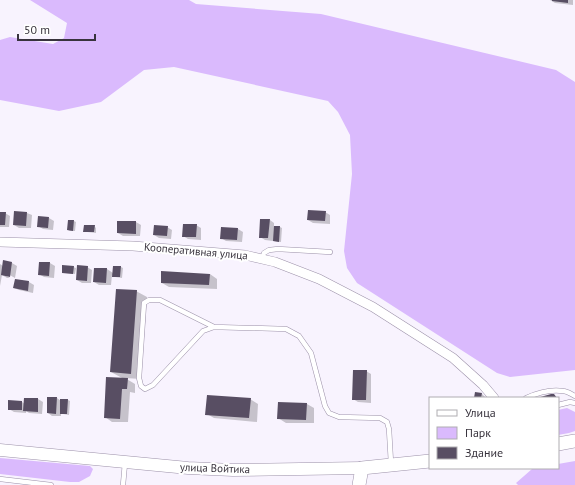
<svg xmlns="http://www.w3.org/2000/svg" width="575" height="485" font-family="'PT Sans',sans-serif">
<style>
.green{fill:#dabafd}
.shadow{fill:#0003}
.building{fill:#584e63}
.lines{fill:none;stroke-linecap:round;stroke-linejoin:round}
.service-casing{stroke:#9c91a9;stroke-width:5.5}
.minor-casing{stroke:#9c91a9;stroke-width:10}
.secondary-casing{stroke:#9c91a9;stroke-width:13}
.primary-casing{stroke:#9c91a9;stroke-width:14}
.service{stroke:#fff;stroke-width:4.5}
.minor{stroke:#fff;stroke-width:9}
.secondary{stroke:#fff;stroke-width:12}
.primary{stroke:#fff;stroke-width:13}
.labels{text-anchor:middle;stroke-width:4;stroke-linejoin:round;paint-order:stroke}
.street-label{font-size:11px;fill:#38333d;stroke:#fff}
</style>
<rect width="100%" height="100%" fill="#f8f3fe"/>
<path class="green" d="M30 0H189L196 4 321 14 556 70 575 82V370L510 377 497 373 357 283 347 268 344 251 352 174 350 135 338 112 328 101 174 67 144 70 101 102 59 111 0 100V40L10 37 53 44 64 38 67 23Z
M567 408 575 412V431L569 433 558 435V410Z
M0 458 90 466 93 469 90 476 79 482H70L0 474Z
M575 461V485H518L516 483 532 469 538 468H558V464Z"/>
<path class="shadow" d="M550 0H573V5L555 3Z
M325 212 330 215V224L313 223 308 220Z
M0 213H5L10 216 9 227H0Z
M27 213 32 215 31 228H19L14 225Z
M49 218 54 221 53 230 43 229 38 226Z
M270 220 274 223V227H280L282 228 281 242 265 240 260 237Z
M74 221 76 222 75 231H70L68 230Z
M136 222 141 225 140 236H123L118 233Z
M196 225 201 228V240L188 239 183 236Z
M94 226 96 228V233L87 232 84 231Z
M167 227 172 230 171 239 159 238 154 235Z
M238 229 243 232 242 242 226 241 221 238Z
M12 263 17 266 15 278 6 273 5 275 10 278H7L2 275 0 286V264L3 266Z
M40 263H50L55 266 54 278 44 277 39 274Z
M73 267 76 268 75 274 65 273 63 272Z
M87 267 92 270 91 283H82L77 280Z
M114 267H121L123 268 122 278 115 277 112 275 111 285H99L94 282 95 269H107L113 273Z
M210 274 217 279V289L169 287 162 283Z
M16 280 29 282 34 285 33 293 19 290 14 288Z
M136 291 147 297 141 379 125 378 135 384V393L130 392 128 422H112L105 417 124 379 111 372Z
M366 371 371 374V403L358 402 353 399Z
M482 394 486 398H475Z
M57 398 61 401 68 400 70 401 69 415 63 414 61 413V416H52L48 413Z
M38 399 43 402 42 414 29 413 26 411V413L14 412 9 409 22 402 25 404Z
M250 399 258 404 257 422 214 418 207 414Z
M307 404 314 408V423H286L278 418Z"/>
<path class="building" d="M552 0H568V3L552 1Z
M308 210 326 211 325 221 307 220Z
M14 211 27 212 26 226 13 225Z
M0 212H6L5 225H0Z
M38 216 49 217 48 228 37 227Z
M260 219H270L268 238H259Z
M68 220H74L73 231 67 230Z
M117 221H136V234L117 233Z
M183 224H197L196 237H182Z
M84 225H95L94 232H83Z
M154 225 168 226 167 236 153 235Z
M274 226H280L279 242 273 241Z
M221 227 238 228 237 240 220 239Z
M3 260 12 262 10 277 1 275Z
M39 262H50L49 276 38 275Z
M62 265 74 266 73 274 62 273Z
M77 265 88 266 87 281 76 280Z
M113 266H121L120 277H112Z
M94 268H107L106 283 93 282Z
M161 271 210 274 209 285 161 283Z
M15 279 29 281 28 291 13 288Z
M116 289 137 290 131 374 110 372Z
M353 370H367L366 400H352Z
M106 377 128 378 127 389H122L120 419 104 418Z
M475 392 482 393 481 398H474Z
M551 394H554L557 398H537Z
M207 395 251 398 249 418 205 415Z
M47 397H57L56 414 47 413Z
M24 398H38V412L23 411Z
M60 399H68L67 414H60Z
M8 400 22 401V410H8Z
M278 402 307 403 306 420 277 419Z"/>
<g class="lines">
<defs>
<path id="service" d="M262 259 264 253 269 250 278 249 330 252
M214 327 160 300H149L144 303 139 378 141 386 145 389 153 385 203 331 214 327 286 329 299 336 311 353 325 406 329 413 339 417 380 418 387 422 389 429 391 463
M526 398C537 393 550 389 563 391 567 391 571 394 575 396
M558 405 570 402 575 403
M0 479 51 485
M123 485 125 463"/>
<path id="minor" d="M0 242 133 246 245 255 275 262 319 279 373 307 453 358 483 385 494 398"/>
<path id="secondary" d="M0 450 188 468 233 470 362 468"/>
<path id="primary" d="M558 444 575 441
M359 485 362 468 430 461"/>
</defs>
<use href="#service" class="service-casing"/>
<use href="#minor" class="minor-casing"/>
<use href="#secondary" class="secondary-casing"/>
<use href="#primary" class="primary-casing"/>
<use href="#service" class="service"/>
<use href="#minor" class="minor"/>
<use href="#secondary" class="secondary"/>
<use href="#primary" class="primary"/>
</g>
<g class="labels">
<g class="street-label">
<text transform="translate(196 251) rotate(5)" y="4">Кооперативная улица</text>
<text transform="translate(215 468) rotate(2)" y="4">улица Войтика</text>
</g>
</g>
<rect x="429" y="397" width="130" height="72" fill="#ffffff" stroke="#afadb1"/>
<rect x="437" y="410" width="20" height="6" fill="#ffffff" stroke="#afadb1"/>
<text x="465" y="417" font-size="12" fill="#38333d">Улица</text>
<rect x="437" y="427" width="20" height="12" fill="#dabafd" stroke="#afadb1"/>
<text x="465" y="437" font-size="12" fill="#38333d">Парк</text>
<rect x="437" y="447" width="20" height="12" fill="#584e63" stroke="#afadb1"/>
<text x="465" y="457" font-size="12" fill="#38333d">Здание</text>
<path d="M18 34v6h77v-6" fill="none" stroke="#38333d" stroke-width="2"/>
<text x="24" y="34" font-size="12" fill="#38333d" stroke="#ffffff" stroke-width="3" paint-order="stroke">50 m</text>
</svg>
